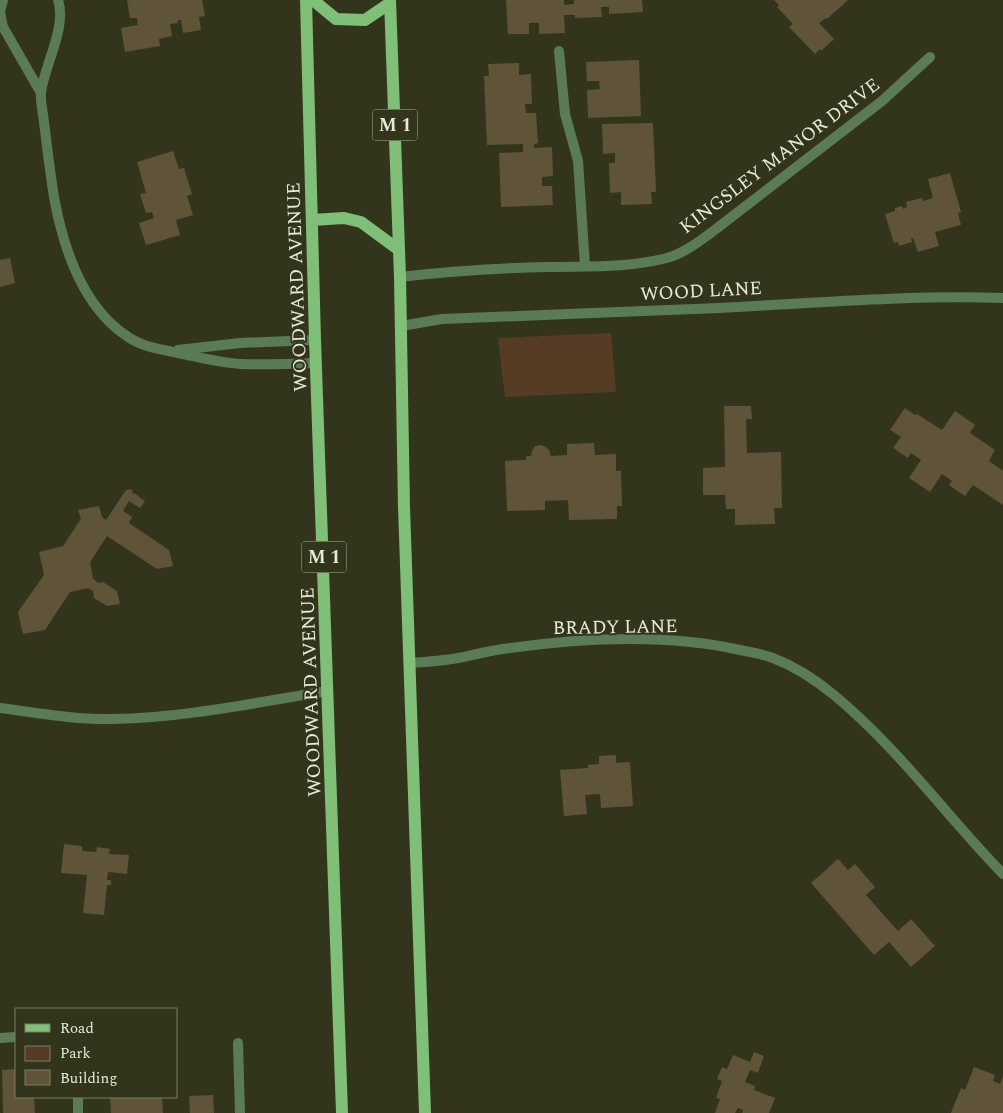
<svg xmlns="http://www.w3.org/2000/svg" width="1003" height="1113" font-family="Spectral,serif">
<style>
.green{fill:#563c24}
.building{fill:#5f5439}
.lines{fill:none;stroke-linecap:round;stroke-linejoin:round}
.minor{stroke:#5b7a57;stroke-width:10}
.primary{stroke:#80bf78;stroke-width:12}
.labels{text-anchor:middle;stroke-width:4;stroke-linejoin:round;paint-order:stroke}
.shield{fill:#32351b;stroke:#b0b4a0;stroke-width:1}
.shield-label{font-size:18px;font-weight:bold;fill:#e6ead9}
.street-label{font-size:19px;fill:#e6ead9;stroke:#32351b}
</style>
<rect width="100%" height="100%" fill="#32351b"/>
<path class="green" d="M611 333 616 392 505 397 498 338Z"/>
<path class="building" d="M127 0H202L205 16 199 17 201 30 183 33 181 20H178V23L170 24 172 36 159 39 160 46 125 52 121 28 138 25 137 18H130Z
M506 0H564V5L574 4V0H642L643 12 609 14V7H601L602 17 575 18V15H564L565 33 539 34V23H529V34H508Z
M774 0H848L827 19 826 18 819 23 834 39 821 51 820 49 815 54 789 27 793 24 777 7 779 5Z
M639 60 641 116 588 118 587 90 600 89 599 81H587L586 62Z
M519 63V75L531 74 532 104H525L526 113H536L538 143 534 144V148L552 147 553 176 542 177V186H552L553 205 501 207 499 153 523 152V144L487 145 484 76H489L488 64Z
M653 123 656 192H651L652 204 621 205V192L610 193 609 163H615V153L603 154 602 124Z
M173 151 179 169 184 168 192 194 187 196 193 215 176 220 180 235 146 245 139 223 154 218 152 212 146 213 140 194 146 193 137 162Z
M950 173 961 212 958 213 961 225 935 232 939 246 918 252 913 238H911L912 242 899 246 898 242 894 243 885 214 895 211V208L902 206 903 209 907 207 906 202 922 198 923 201 933 198 928 179Z
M10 258 15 283 0 287V260Z
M724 406H751L752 419H746L747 453 781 452 782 508H774L775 524 735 525V509H726L725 495H703V468L725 467Z
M905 408 915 415 917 414 942 430 955 411 975 425 970 433 995 450 989 461 1003 471V505L973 485 965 496 949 485 952 481 942 474 930 492 909 478 921 460 911 453 908 458 893 448 901 437 890 430Z
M594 443 595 455 616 454V471H621L622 506H617V519L569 520 568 500 545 501V510L507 511 505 461 526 460V456H531L532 451 535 446 541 445 546 447 549 450 551 456 567 455V444Z
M132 489 133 495 134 493 145 501 140 508 129 501 123 511 132 517 129 523 169 550 173 566 157 569 107 536 90 562 93 579 99 583 103 582 117 591 120 604 107 606 94 598 93 591 88 588 70 592 45 630 23 634 18 612 44 575 39 552 63 546 81 519 78 510 99 506 102 517 106 520 126 490Z
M616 755V763L630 762 633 806 601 808 600 794 585 795 587 814 564 816 560 770 588 768V765L599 764V756Z
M64 844 82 846V851L96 852 97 847 110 849 109 854 129 855 127 874 108 872 107 880H111V885H107L104 915 83 913 87 875 61 873Z
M838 859 848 870 855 864 875 887 866 895 898 931 911 919 935 946 911 967 889 942 874 955 811 883Z
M754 1052 764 1056 758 1073 750 1070 745 1082 755 1086 754 1090 775 1098 769 1113H742L743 1110 738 1108 735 1113H715L720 1099 716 1098 722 1081 717 1079 722 1067 727 1069 733 1055 750 1062Z
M974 1067 995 1075 993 1081 1000 1084 1003 1077V1113H951L961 1088 965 1090Z
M16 1069V1097H34L35 1113H3L2 1070Z
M213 1095 214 1113H190L189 1096Z
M110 1097H162L163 1113H111Z"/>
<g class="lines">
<path class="minor" d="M3 0 0 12 3 27 41 93
M58 0C67 27 45 64 41 92 40 101 43 112 44 122 47 147 50 172 54 197 63 247 82 307 128 337 143 347 160 349 178 353 198 357 220 363 241 364 266 365 291 364 316 363
M559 51 565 114 578 161 585 266
M400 277C450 271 499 268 549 267 587 266 629 268 667 258 685 253 701 240 716 229L882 101 930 57
M401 326 442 319C534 315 627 312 719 308 814 303 908 295 1003 298
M178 350 240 343 315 340
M409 663C426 662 442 661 458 658 473 655 488 651 503 649 579 638 664 633 740 650 751 652 762 654 773 658 794 666 817 681 834 695 898 748 946 815 1003 874
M0 708C38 713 75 720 113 719 183 718 259 702 328 691
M0 1038 16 1037
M238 1043 240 1113
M78 1097V1113"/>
<path class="primary" d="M306 0 315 340 342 1113
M313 0 336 19 365 20 390 3
M390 0 400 277 404 507 425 1113
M312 220 344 218 361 222 399 250"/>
</g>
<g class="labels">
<g class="shield">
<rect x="372.5" y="109.5" width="45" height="31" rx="4"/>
<rect x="301.5" y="541.5" width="45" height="31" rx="4"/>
</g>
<g class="shield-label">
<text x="395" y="131">M 1</text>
<text x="324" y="563">M 1</text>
</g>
<g class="street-label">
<text transform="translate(779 155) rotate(-37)" y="7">KINGSLEY MANOR DRIVE</text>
<text transform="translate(296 287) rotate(-92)" y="7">WOODWARD AVENUE</text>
<text transform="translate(701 290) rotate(-3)" y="7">WOOD LANE</text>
<text transform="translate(615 626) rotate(-1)" y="7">BRADY LANE</text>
<text transform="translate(310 692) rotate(-92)" y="7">WOODWARD AVENUE</text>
</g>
</g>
<rect x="15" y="1008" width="162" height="90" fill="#32351b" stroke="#7a7d67"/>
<rect x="25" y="1024" width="25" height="8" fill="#80bf78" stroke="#7a7d67"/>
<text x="60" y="1033" font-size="15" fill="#e6ead9">Road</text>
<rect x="25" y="1046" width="25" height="15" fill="#563c24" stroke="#7a7d67"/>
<text x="60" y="1058" font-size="15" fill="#e6ead9">Park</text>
<rect x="25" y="1070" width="25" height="15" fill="#5f5439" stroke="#7a7d67"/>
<text x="60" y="1083" font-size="15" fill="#e6ead9">Building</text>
</svg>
